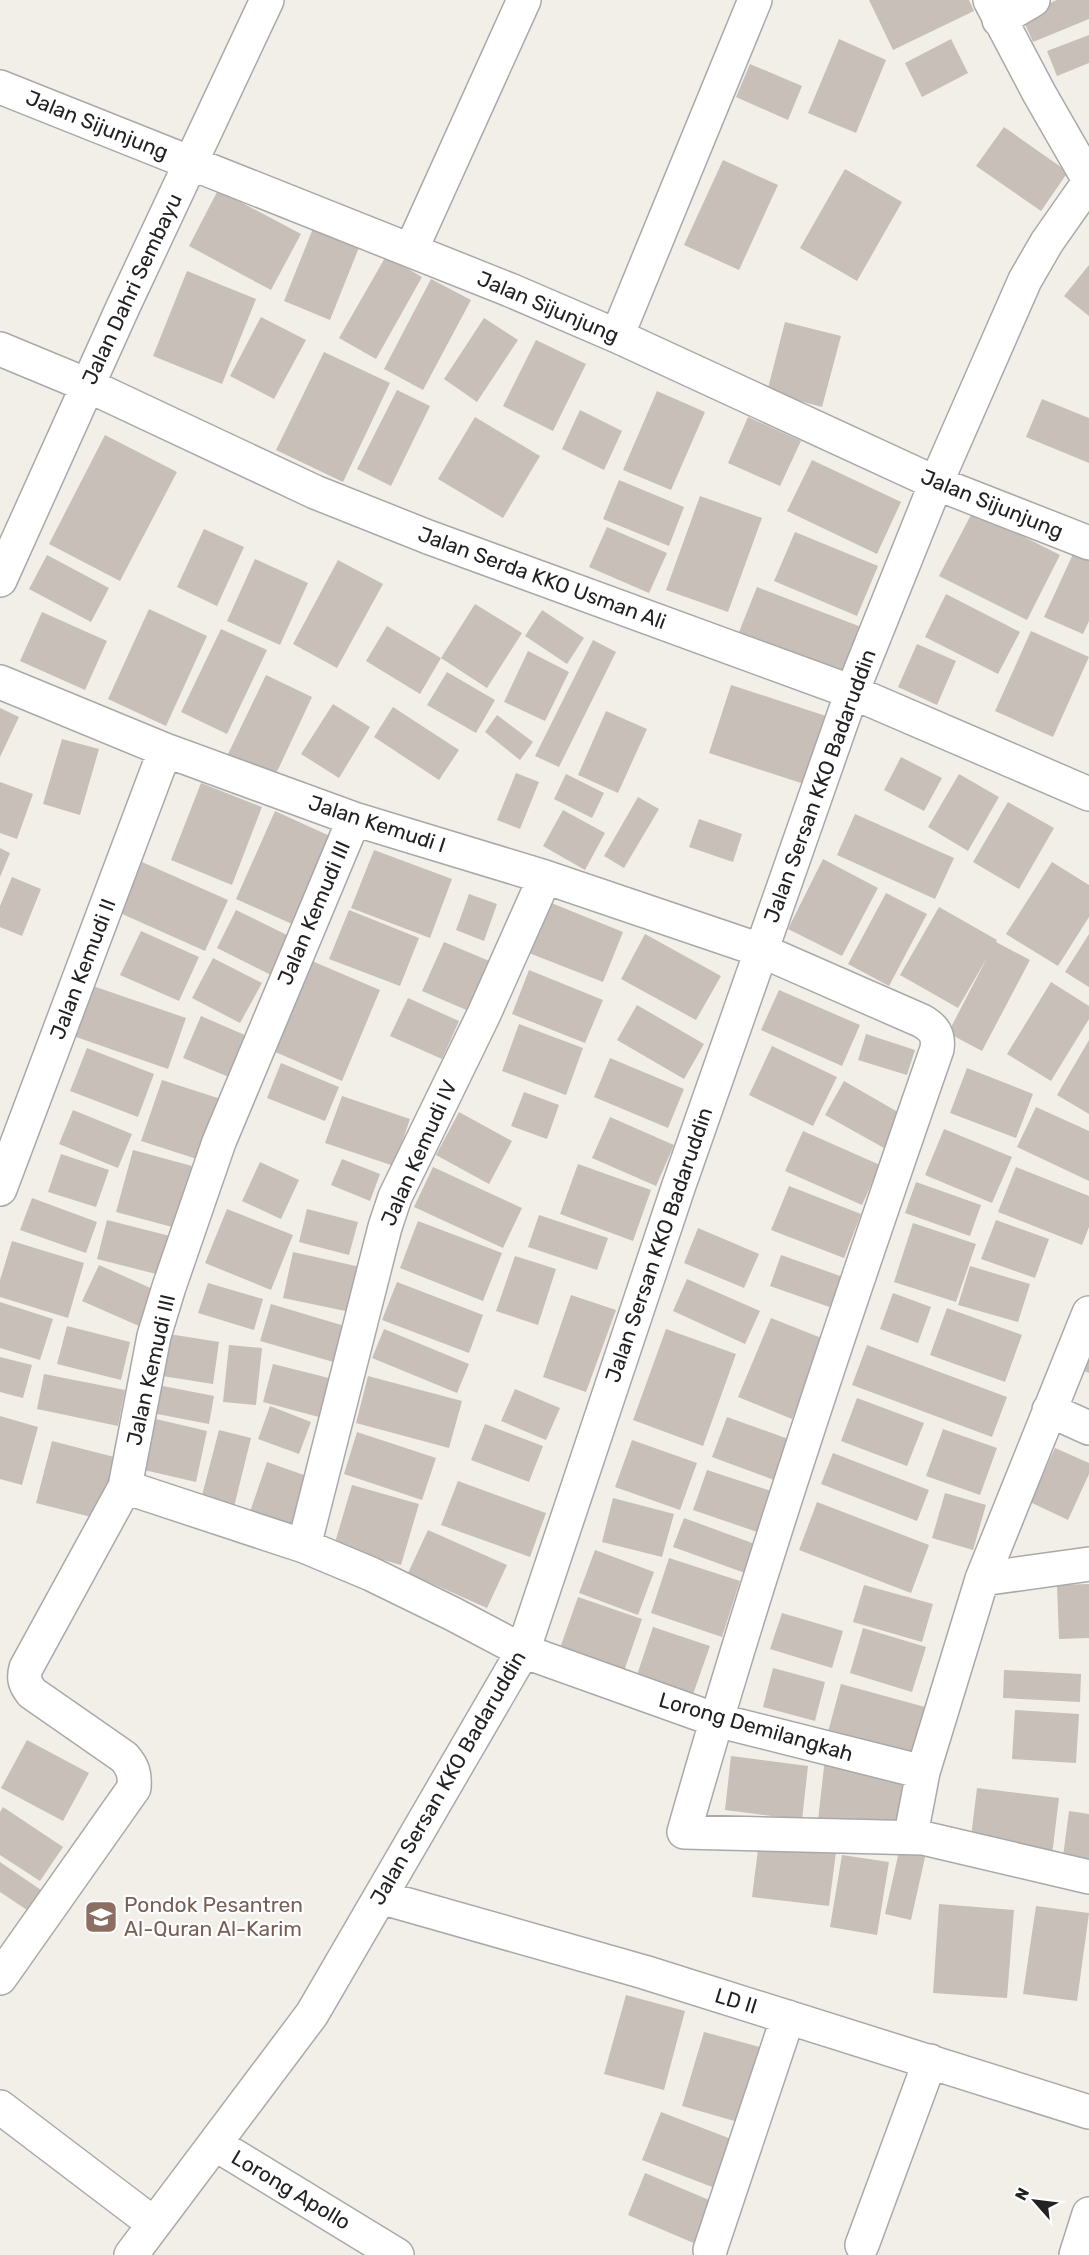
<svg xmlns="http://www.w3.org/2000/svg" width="1089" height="2255" font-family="Rubik,sans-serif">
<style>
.building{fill:#c7bfb8}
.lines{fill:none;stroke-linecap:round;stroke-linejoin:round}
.street-casing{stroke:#a9a9a9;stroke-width:36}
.street{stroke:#fff;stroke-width:33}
.labels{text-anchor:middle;stroke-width:4.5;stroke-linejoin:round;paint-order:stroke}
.street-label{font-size:21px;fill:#222;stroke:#fff}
.education-label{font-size:21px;fill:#785e54;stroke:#fff;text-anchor:start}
</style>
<rect width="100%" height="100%" fill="#f2efe9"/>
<path class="building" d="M869 0H969L974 11 893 50Z
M1057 0H1089V19L1033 42 1021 15Z
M1089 35V63L1057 76 1047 51Z
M839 39 886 60 856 133 808 113Z
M951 39 968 73 922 97 905 63Z
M750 64 802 86 788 120 736 97Z
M1004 127 1068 172 1041 211 976 166Z
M723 160 778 185 739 270 684 245Z
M845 169 902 202 857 281 800 248Z
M218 190 301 234 271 290 189 246Z
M314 226 360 245 330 320 284 301Z
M386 256 422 277 376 359 339 338Z
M1089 265V316L1064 296Z
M187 271 256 299 222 384 153 356Z
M431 279 471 300 423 390 384 369Z
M261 317 306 340 274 399 230 376Z
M484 318 518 340 477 402 444 379Z
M785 322 841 336 822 407 767 392Z
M536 340 586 364 553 431 503 406Z
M324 352 390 383 343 482 276 450Z
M397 390 430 406 391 486 357 469Z
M657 391 705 412 671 490 623 470Z
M1042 399 1089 418V463L1026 437Z
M580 410 622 431 604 470 562 449Z
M475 417 540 456 503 518 438 479Z
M748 417 801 441 780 486 728 463Z
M105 435 177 472 120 581 49 544Z
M812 460 901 502 877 554 787 511Z
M619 480 684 507 669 546 603 519Z
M700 496 762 518 728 612 666 590Z
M973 511 1060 555 1027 620 939 576Z
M607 527 667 553 649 593 589 567Z
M204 529 244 547 217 606 177 587Z
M795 532 878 566 857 616 774 581Z
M1073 554 1089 561V621L1083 634 1044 617Z
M47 555 109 588 91 622 29 589Z
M255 559 308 583 280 645 227 621Z
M338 560 383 584 337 668 293 644Z
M757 587 869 630 851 675 739 632Z
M946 594 1020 632 998 674 925 637Z
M475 604 522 633 487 688 441 658Z
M149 609 207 636 166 726 108 699Z
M542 610 584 638 567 664 525 636Z
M42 612 107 641 85 690 20 661Z
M387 626 441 658 420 694 366 661Z
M221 629 267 650 227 734 181 712Z
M1031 631 1089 657 1053 737 995 711Z
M593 640 616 652 559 767 535 756Z
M917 644 956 661 937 705 898 687Z
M528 651 569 672 545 721 504 702Z
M447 672 495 700 476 733 427 705Z
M266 675 312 697 275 776 228 754Z
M731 685 826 716 804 784 709 753Z
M333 704 370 727 339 778 301 754Z
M393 707 459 750 439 780 374 737Z
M0 708 19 717 0 757Z
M606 711 647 729 618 793 578 775Z
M497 715 533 742 520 760 485 732Z
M62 739 99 749 80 815 43 804Z
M901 757 942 778 924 811 884 790Z
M516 773 539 782 520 829 497 820Z
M566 774 604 793 592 818 554 799Z
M959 774 999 797 968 851 928 827Z
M0 782 33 794 17 839 0 833Z
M201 783 262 807 232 885 171 860Z
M638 797 659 809 624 868 604 856Z
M1008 802 1054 828 1019 889 973 862Z
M563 810 605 833 585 870 543 846Z
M275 811 332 837 292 924 236 899Z
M855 814 954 858 935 899 837 855Z
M699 819 742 834 733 862 689 847Z
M0 848 10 853 0 877Z
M374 850 452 879 430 938 351 908Z
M823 859 878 888 842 956 788 929Z
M142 862 228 900 205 951 120 913Z
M1052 862 1089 885V917L1058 966 1006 934Z
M12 877 41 889 22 936 0 927V906Z
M886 893 927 914 889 986 848 964Z
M469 894 497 904 484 941 456 930Z
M549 902 623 932 603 982 529 953Z
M939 907 997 940 996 942 1030 960 982 1051 948 1033 988 956 958 1008 900 975Z
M236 910 293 938 273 976 217 948Z
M349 910 419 938 400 986 329 959Z
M141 931 199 957 179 1001 120 975Z
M645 934 721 976 696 1020 621 979Z
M1089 934V987L1065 972Z
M444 942 499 965 478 1015 422 991Z
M213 958 262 983 240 1023 192 998Z
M312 961 380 990 342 1081 273 1051Z
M529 970 603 1000 585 1043 512 1014Z
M1051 982 1089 1006V1019L1051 1081 1007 1054Z
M93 986 186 1018 168 1069 76 1037Z
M779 990 860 1025 842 1066 761 1030Z
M408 998 459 1021 442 1059 390 1036Z
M637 1005 704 1044 684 1079 617 1040Z
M201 1016 254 1039 236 1080 183 1058Z
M519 1024 583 1048 566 1095 502 1071Z
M866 1034 915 1050 907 1075 858 1060Z
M1089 1040V1114L1057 1095Z
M772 1046 837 1077 813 1126 749 1095Z
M87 1048 154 1074 138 1117 70 1091Z
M610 1058 684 1089 668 1128 594 1097Z
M281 1063 339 1087 325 1121 267 1098Z
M967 1068 1033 1094 1016 1138 950 1113Z
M162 1080 224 1100 203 1161 141 1141Z
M844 1081 903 1115 884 1148 825 1115Z
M524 1092 559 1105 547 1139 511 1126Z
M342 1096 410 1119 394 1166 325 1143Z
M1036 1107 1089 1131V1181L1017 1147Z
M73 1110 132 1134 118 1168 59 1144Z
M459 1112 512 1141 489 1184 436 1155Z
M610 1117 674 1145 656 1186 592 1158Z
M944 1129 1012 1157 992 1203 925 1175Z
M803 1131 880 1165 862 1205 785 1171Z
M133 1150 192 1166 176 1228 116 1212Z
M61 1154 109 1170 96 1207 48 1192Z
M342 1159 380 1174 370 1201 331 1185Z
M260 1162 299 1180 281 1219 242 1201Z
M578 1164 651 1190 633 1241 560 1214Z
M433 1167 522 1208 503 1248 414 1207Z
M1016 1167 1089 1196V1227L1082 1245 998 1212Z
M916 1182 981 1205 970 1236 905 1213Z
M789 1186 861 1214 844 1258 771 1230Z
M32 1198 97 1222 86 1253 20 1230Z
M227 1209 293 1235 271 1290 205 1263Z
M307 1209 358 1222 349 1255 299 1242Z
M539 1215 608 1238 597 1270 528 1247Z
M107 1220 174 1237 164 1276 97 1259Z
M996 1220 1049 1239 1035 1278 981 1259Z
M418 1221 502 1253 483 1301 400 1268Z
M913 1223 976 1244 956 1302 894 1282Z
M698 1228 759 1254 744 1288 684 1263Z
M12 1241 84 1263 68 1318 0 1297V1280Z
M293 1252 365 1268 355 1313 283 1298Z
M781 1255 846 1278 835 1309 770 1286Z
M515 1256 556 1269 538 1325 496 1311Z
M99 1265 155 1290 139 1326 82 1301Z
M970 1266 1030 1284 1018 1322 958 1305Z
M687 1279 760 1311 745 1344 673 1311Z
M397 1282 483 1315 469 1353 382 1320Z
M208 1283 263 1299 254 1330 198 1313Z
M893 1293 931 1307 918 1343 880 1329Z
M571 1295 616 1310 586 1392 543 1377Z
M0 1302 53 1319 40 1360 0 1348Z
M271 1304 348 1327 337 1363 260 1341Z
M947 1308 1022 1335 1005 1382 930 1355Z
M771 1318 824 1339 792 1419 738 1397Z
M67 1326 130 1342 121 1380 57 1364Z
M384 1329 469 1364 457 1393 372 1358Z
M666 1329 736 1354 703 1446 633 1420Z
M169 1334 219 1342 213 1384 162 1376Z
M229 1345 262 1348 256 1405 223 1402Z
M867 1345 1007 1397 992 1437 852 1385Z
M1089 1346V1373L1078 1368Z
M0 1357 32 1365 23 1398 0 1392Z
M273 1364 341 1381 330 1420 263 1402Z
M44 1374 125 1390 118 1426 37 1409Z
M368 1376 462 1401 449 1448 356 1423Z
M158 1385 214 1396 209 1424 152 1413Z
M515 1389 560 1408 546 1440 501 1421Z
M857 1398 924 1423 907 1466 841 1441Z
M270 1406 311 1422 299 1454 258 1439Z
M0 1416 38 1427 22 1485 0 1479Z
M727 1417 797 1442 782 1483 712 1457Z
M156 1419 207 1431 196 1482 144 1470Z
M485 1424 543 1446 529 1482 471 1460Z
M943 1429 997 1448 980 1495 926 1476Z
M219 1430 251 1438 233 1511 200 1503Z
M357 1432 436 1458 422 1500 344 1474Z
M632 1440 697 1463 680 1510 615 1487Z
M52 1441 118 1458 103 1520 36 1503Z
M1055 1448 1089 1463V1474L1068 1520 1030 1502Z
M833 1453 929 1490 917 1521 821 1484Z
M267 1462 318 1480 301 1530 250 1512Z
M707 1470 777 1493 763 1534 693 1510Z
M458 1481 546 1513 530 1557 441 1525Z
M352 1485 419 1504 401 1565 334 1546Z
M945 1493 986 1505 973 1550 932 1538Z
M613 1498 674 1514 662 1557 602 1542Z
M817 1502 929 1545 911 1593 799 1550Z
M684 1518 755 1544 745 1573 673 1547Z
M428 1530 507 1565 487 1608 408 1573Z
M595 1550 654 1572 638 1615 579 1593Z
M669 1558 740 1581 722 1637 651 1613Z
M1089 1584V1638L1059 1639 1057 1585Z
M864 1585 933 1604 922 1642 853 1622Z
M578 1597 642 1619 623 1674 559 1651Z
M782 1613 843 1631 832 1668 770 1649Z
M653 1627 710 1646 691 1700 635 1681Z
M863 1628 926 1647 912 1692 850 1673Z
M773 1668 825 1682 815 1721 763 1707Z
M1004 1670 1081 1674 1080 1702 1003 1698Z
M841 1684 925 1707 911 1755 828 1732Z
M1015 1710 1079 1714 1076 1763 1012 1759Z
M27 1740 89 1773 63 1821 1 1788Z
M731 1756 808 1766 802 1820 725 1810Z
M825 1758 910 1775 900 1826 817 1829Z
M977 1788 1059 1798 1052 1855 970 1845Z
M3 1807 63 1847 40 1881 0 1855V1812Z
M1069 1811 1089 1814V1868L1062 1864Z
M759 1842 836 1852 829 1906 752 1897Z
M900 1847 926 1853 911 1920 885 1914Z
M842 1855 889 1862 877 1935 830 1927Z
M0 1862 41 1890 27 1910 0 1892Z
M939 1904 1014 1910 1007 1998 933 1993Z
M1036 1906 1089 1913 1077 2001 1023 1994Z
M626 1995 685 2011 664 2090 604 2074Z
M704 2032 760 2047 738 2122 682 2106Z
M661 2112 739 2142 720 2190 642 2160Z
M645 2173 714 2202 696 2244 628 2215Z"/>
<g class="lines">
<defs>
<path id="street" d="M990 0 1039 93 1089 180
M999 20 1033 0
M0 87 510 290 617 336 936 483 1089 543
M411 250 524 0
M617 336 755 0
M0 349 87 385 315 492 428 537 852 692 1089 794
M0 580 123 307 267 0
M0 682 165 750 354 819 545 877 760 950 922 1021C934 1028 939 1035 937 1049 847 1308 759 1568 684 1832L923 1838
M354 819 219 1142 169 1287 154 1336 125 1487 304 1546 371 1574 453 1614 523 1651 716 1720 923 1772
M0 1189 165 750
M1089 1313 982 1579 923 1772 913 1824 914 1831 923 1838 1089 1877
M1049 1410 1089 1428
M304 1546 385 1227 395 1197 484 1014 545 877
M982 1579 1089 1564
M380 1897 644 1972 1089 2112
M0 1978 134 1788C135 1774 133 1767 124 1757L32 1693C25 1684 23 1679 26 1668L125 1487
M0 2107 154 2224
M215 2144 397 2255
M862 2245 930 2061
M710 2250 788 2017
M131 2255 312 2014 523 1651 678 1188 852 692 936 483 1025 280 1047 242 1089 182
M1076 2255 1089 2214"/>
</defs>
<use href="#street" class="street-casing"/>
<use href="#street" class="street"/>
</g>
<defs>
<symbol id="school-square" viewBox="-11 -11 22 22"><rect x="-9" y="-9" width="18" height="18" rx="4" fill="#8d6e63" stroke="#fff"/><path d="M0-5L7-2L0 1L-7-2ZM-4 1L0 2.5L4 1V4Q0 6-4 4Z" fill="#fff"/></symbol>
</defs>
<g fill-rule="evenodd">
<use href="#school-square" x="82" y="1898" width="38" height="38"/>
</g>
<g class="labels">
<g class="street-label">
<text transform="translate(97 125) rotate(22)" y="7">Jalan Sijunjung</text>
<text transform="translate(132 289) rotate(-65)" y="7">Jalan Dahri Sembayu</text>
<text transform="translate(548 307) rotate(23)" y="7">Jalan Sijunjung</text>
<text transform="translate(992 504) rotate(22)" y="7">Jalan Sijunjung</text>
<text transform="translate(542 578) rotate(20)" y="7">Jalan Serda KKO Usman Ali</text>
<text transform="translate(820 786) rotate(-70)" y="7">Jalan Sersan KKO Badaruddin</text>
<text transform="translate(377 824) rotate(18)" y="7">Jalan Kemudi I</text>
<text transform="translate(314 913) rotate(-67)" y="7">Jalan Kemudi III</text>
<text transform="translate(83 969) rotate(-69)" y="7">Jalan Kemudi II</text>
<text transform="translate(419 1153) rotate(-66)" y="7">Jalan Kemudi IV</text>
<text transform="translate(659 1245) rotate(-71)" y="7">Jalan Sersan KKO Badaruddin</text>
<text transform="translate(151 1370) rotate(-77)" y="7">Jalan Kemudi III</text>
<text transform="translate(756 1727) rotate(16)" y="7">Lorong Demilangkah</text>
<text transform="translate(448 1778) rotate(-60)" y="7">Jalan Sersan KKO Badaruddin</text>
<text transform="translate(736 2001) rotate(17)" y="7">LD II</text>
<text transform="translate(291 2190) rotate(31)" y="7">Lorong Apollo</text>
</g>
<g class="education-label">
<text x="124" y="1912">Pondok Pesantren<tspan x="124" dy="24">Al-Quran Al-Karim</tspan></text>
</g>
</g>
<g transform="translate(1035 2201) rotate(298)" stroke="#ffffff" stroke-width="4.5" paint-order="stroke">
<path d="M0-4.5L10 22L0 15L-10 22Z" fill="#222222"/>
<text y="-9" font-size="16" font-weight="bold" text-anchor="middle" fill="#222222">N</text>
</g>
</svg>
